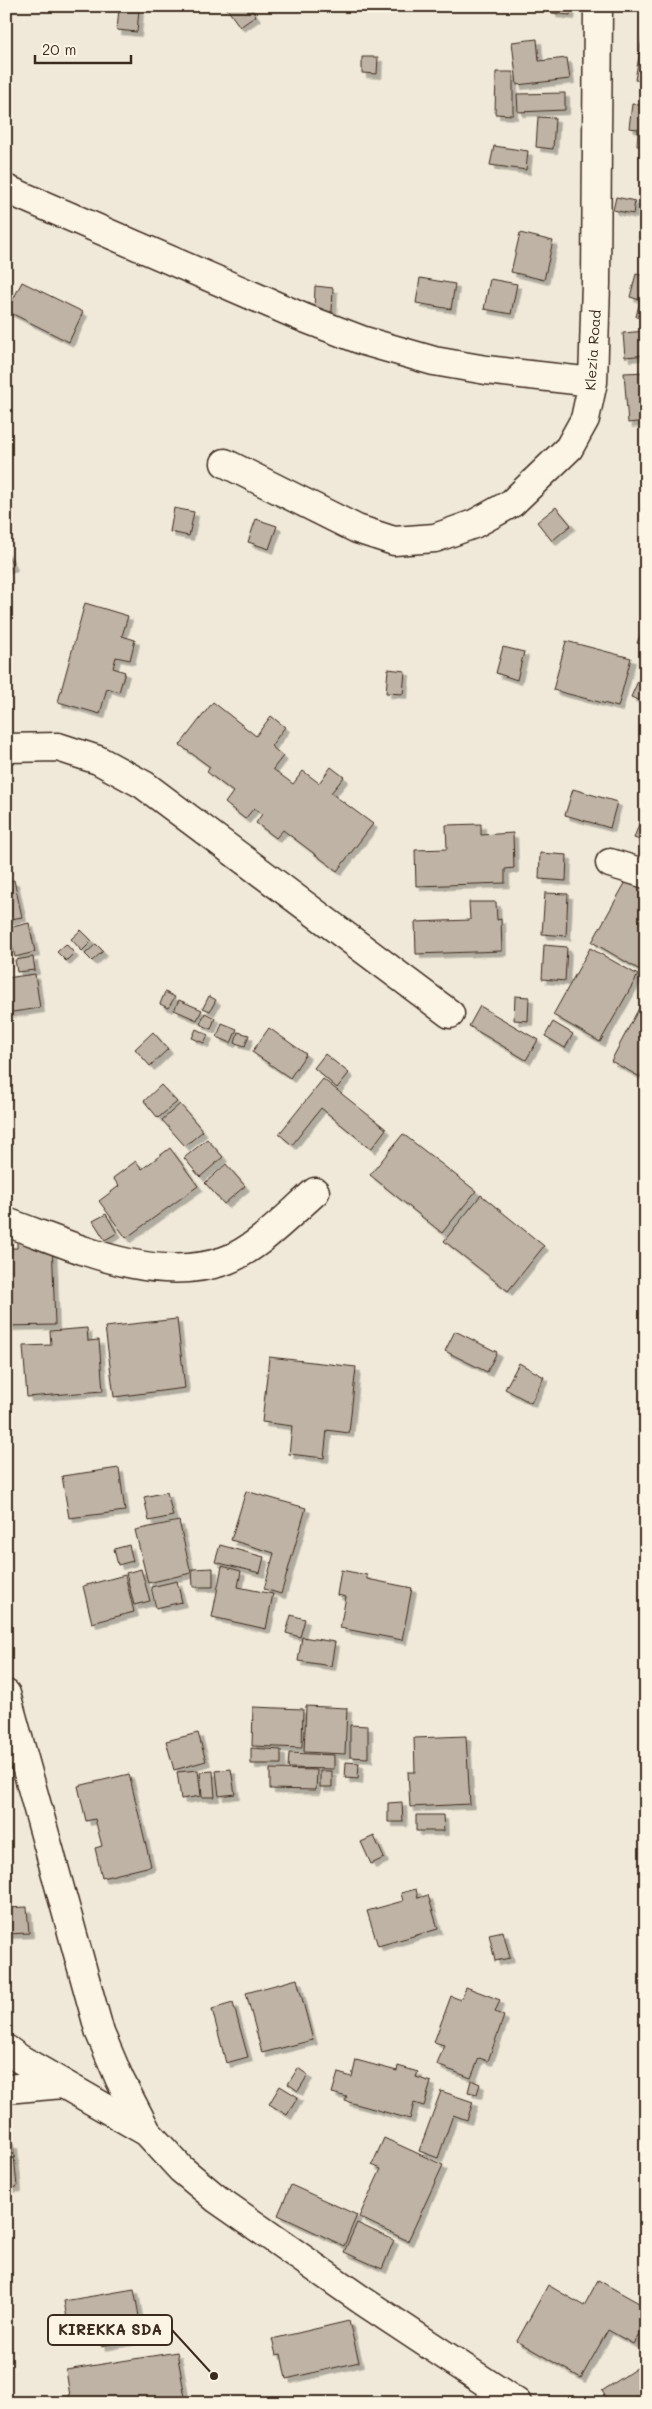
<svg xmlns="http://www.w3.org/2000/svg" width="652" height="2409" font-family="Mali,sans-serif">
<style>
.building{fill:#beb3a4;stroke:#3b2a1e;filter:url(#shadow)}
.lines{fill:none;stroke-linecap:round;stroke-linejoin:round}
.street-casing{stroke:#3b2a1e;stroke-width:31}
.street{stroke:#fcf5e5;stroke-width:28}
.labels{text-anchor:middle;stroke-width:4;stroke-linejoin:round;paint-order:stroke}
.street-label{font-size:14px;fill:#3b2a1e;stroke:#fcf5e5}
.leader{fill:none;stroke:#3b2a1e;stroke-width:2}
.callout-dot{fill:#3b2a1e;stroke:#fcf5e5;stroke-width:2}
.callout{fill:#fcf5e5;stroke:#3b2a1e;stroke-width:2}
.callout-label{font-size:15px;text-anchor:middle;font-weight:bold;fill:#3b2a1e}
</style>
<defs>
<filter id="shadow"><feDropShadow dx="4.5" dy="4.5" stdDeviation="0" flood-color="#0004"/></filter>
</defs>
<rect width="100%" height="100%" fill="#f0e9d9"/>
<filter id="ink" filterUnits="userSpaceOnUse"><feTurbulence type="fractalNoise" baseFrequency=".02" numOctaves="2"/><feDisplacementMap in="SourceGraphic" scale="10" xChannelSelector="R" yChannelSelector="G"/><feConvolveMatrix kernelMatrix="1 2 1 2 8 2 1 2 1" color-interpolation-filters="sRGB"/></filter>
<g filter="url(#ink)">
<path class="building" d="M225 6H249L256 16 240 27Z
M552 6H571L570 15 552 13Z
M119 8 139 9 137 32 117 30Z
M644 26H646V82L635 80Z
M537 39 539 61 567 58 570 79 517 85 512 42Z
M362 57H378L377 74 362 73Z
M496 72H513V115L495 114Z
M642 92H646V146H637L638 129 629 128 632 104 640 105Z
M565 93V110L518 112 517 94Z
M538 117 555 118 553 149 536 147Z
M494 146 528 151 526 170 490 165Z
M616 197 635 201 633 214 613 210Z
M520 233 553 241 544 280 511 272Z
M636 274 645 276 646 274V319L636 317 640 300 630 297Z
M420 278 455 284 451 309 416 303Z
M490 279 517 284 511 314 484 309Z
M22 282 83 312 69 342 7 311Z
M315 286 333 288 332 312 314 311Z
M646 331V355L625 357 623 333Z
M646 372V421L628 423 624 373Z
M556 507 571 525 552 541 537 522Z
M174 508 194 512 189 536 170 532Z
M256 519 277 526 269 549 248 542Z
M6 550 13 566 6 569Z
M85 603 128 616 122 636 135 640 130 660 116 657 113 668 125 672 119 692 107 688 100 714 58 702Z
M646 621V646L637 643Z
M566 641 631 658 618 707 553 690Z
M503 647 524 652 517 680 496 673Z
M646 663V703L631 697Z
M388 669 405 671 403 694 386 693Z
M213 702 256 736 271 716 285 727 271 746 283 756 273 769 293 784 303 771 319 783 331 767 344 777 331 793 373 824 337 871 283 830 276 838 256 823 262 814 254 808 245 819 225 803 233 792 207 772 210 767 180 745Z
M573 789 617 802 610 828 565 815Z
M641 819 646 821V842L634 838Z
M481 824V835L513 833 514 868 505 869V883L416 886 415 850 447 849 446 825Z
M540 853 567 855 566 881 539 879Z
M628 878 646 889V959L640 970 592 942Z
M14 880 22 917 6 920V882Z
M545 893 568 894 566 936 542 934Z
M469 902H496L497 920 501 919 502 951 416 954 415 922 470 920Z
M29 923 35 952 15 957 8 928Z
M81 930 92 941 82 951 71 939Z
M66 944 74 953 66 961 57 952Z
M96 944 103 951 92 961 85 954Z
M544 945 567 947 565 981 542 979Z
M590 948 638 975 600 1042 553 1015Z
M33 957 35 970 17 972 15 960Z
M35 974 40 1008 6 1013V978Z
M165 992 175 997 168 1008 160 1004Z
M646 995V1066L640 1077 611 1061Z
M209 996 216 1000 210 1011 203 1008Z
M515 996 529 997 528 1021 514 1020Z
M179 1000 202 1010 197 1020 174 1010Z
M480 1006 538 1040 526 1060 469 1026Z
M205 1013 215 1018 211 1029 200 1024Z
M553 1022 573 1034 565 1048 545 1036Z
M222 1023 237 1029 231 1043 217 1037Z
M269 1028 306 1054 290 1078 252 1052Z
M196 1029 208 1035 204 1043 192 1038Z
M153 1032 168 1049 150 1066 135 1049Z
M238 1032 249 1035 245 1046 235 1043Z
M325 1054 349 1073 337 1088 314 1068Z
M323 1079 386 1129 371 1149 321 1108 292 1145 279 1134Z
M161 1085 177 1102 158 1118 144 1101Z
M180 1104 203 1131 185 1146 162 1120Z
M403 1134 476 1191 442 1233 370 1175Z
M207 1139 223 1157 200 1177 184 1158Z
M170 1148 198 1186 126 1238 99 1201 119 1186 113 1178 136 1161 142 1169Z
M226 1164 245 1186 224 1204 205 1183Z
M481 1195 544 1246 508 1291 444 1241Z
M106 1214 117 1233 105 1240 93 1221Z
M52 1239 55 1325 6 1326V1248H17V1240Z
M177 1319 185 1388 114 1397 105 1327Z
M87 1328 88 1341 99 1340 103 1391 27 1397 23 1346 51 1345 50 1331Z
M455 1331 497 1352 487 1372 445 1351Z
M269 1357 356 1367 349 1433 327 1430 324 1458 289 1454 292 1426 262 1422Z
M519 1363 544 1377 531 1403 505 1389Z
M119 1468 125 1511 69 1518 62 1476Z
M246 1491 306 1508 281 1594 264 1589 274 1553 231 1540Z
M167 1492 173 1516 149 1521 144 1497Z
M179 1521 191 1573 148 1583 135 1530Z
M129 1545 133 1561 118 1565 114 1549Z
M220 1545 264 1557 260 1573 215 1562Z
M222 1566 241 1571 238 1587 273 1594 266 1629 212 1617Z
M213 1568V1587H193L192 1569Z
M141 1569 150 1601 134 1605 126 1573Z
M341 1570 367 1575V1579L412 1588 402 1640 340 1628 346 1597 337 1595Z
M125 1575 134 1612 92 1623 83 1586Z
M177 1581 182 1602 156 1608 151 1587Z
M291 1615 305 1619 300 1637 286 1633Z
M302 1637 335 1642 331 1666 298 1661Z
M306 1706 347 1708 345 1754 304 1752Z
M253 1707 303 1709 302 1748 252 1746Z
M350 1725 368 1726V1758L350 1757Z
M198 1733 206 1761 174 1770 166 1741Z
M466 1736 470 1804 410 1807 408 1772H415L414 1738Z
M251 1748 281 1750V1764H251Z
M289 1753 334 1755V1769L288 1768Z
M346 1762 359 1763 358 1779 345 1778Z
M231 1769 235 1794 219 1796 216 1771Z
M270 1769 317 1770 316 1790 270 1789Z
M198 1770 201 1796 181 1799 177 1772Z
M213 1771 215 1797H202L200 1772Z
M320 1771H332V1787H320Z
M129 1774 151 1866 102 1878 95 1848 102 1846 95 1819 86 1821 78 1786Z
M402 1802 403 1822H388V1803Z
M416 1815H443L444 1831H416Z
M374 1836 384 1858 371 1864 361 1842Z
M416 1889 418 1898 428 1895 438 1929 378 1946 367 1911 403 1901 401 1893Z
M27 1907 29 1933 6 1934V1908Z
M503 1931 510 1958 495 1961 489 1934Z
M297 1979 313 2040 262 2053 246 1993Z
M466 1987 500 2000 495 2012 504 2016 488 2061 479 2058 471 2078 437 2065 444 2045 434 2042 451 1996 461 2000Z
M233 2003 248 2057 226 2063 212 2009Z
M356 2060 397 2071 398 2066 418 2072 416 2077 431 2082 424 2106 414 2103 410 2119 345 2101 347 2097 332 2093 338 2073 352 2077Z
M298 2068 308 2075 298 2091 288 2084Z
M471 2080 480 2084 477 2094 468 2092Z
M280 2086 298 2097 287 2115 269 2104Z
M441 2091 473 2102 467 2120 453 2115 438 2158 419 2151Z
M384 2138 443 2165 408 2241 359 2217 381 2169 372 2165Z
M6 2144H13L17 2187 6 2188Z
M291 2185 357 2215 344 2246 278 2215Z
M357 2223 394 2240 382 2269 344 2252Z
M598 2280 646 2307V2322L633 2344 608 2330 581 2378 517 2341 548 2285 584 2306Z
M134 2289 143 2338 101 2346 100 2337 71 2342 64 2301Z
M349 2321 359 2362 286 2379 281 2354 276 2355 272 2339Z
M177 2352 186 2403H59L58 2397 70 2396 66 2370Z
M646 2362V2390L628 2403H610L602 2391Z"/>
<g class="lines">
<defs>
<path id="street" d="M6 189 304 318 364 341 434 361 486 370 593 382
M225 463 357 529 394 541 435 538 474 524 512 503 569 448 585 419 593 382 596 283 598 6
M6 748 58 747 98 760 144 785 450 1014
M610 863 646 874
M6 1222C74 1246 152 1285 224 1261 256 1250 290 1214 315 1192
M6 1694 100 2033 120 2080 147 2132 181 2169 217 2199 363 2301 517 2403
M6 2049 20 2059 147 2132
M6 2089 63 2084"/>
</defs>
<use href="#street" class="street-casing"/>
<use href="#street" class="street"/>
</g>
</g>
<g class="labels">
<g class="street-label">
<text transform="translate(593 350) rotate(-86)" y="5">Klezia Road</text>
</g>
</g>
<path class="leader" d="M214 2376L172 2330"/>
<circle class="callout-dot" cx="214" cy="2376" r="5"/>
<rect class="callout" x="48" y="2315" width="124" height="30" rx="5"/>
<g class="callout-label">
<text x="110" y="2335">KIREKKA SDA</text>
</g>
<rect width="652" height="2409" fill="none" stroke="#fcf5e5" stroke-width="25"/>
<rect x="12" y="12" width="627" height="2384" fill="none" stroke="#3b2a1e" stroke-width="2" filter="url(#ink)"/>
<path d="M35 55v8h96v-8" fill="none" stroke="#3b2a1e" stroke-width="2.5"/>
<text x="42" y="55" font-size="15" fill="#3b2a1e" stroke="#fcf5e5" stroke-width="4" paint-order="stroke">20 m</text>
</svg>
